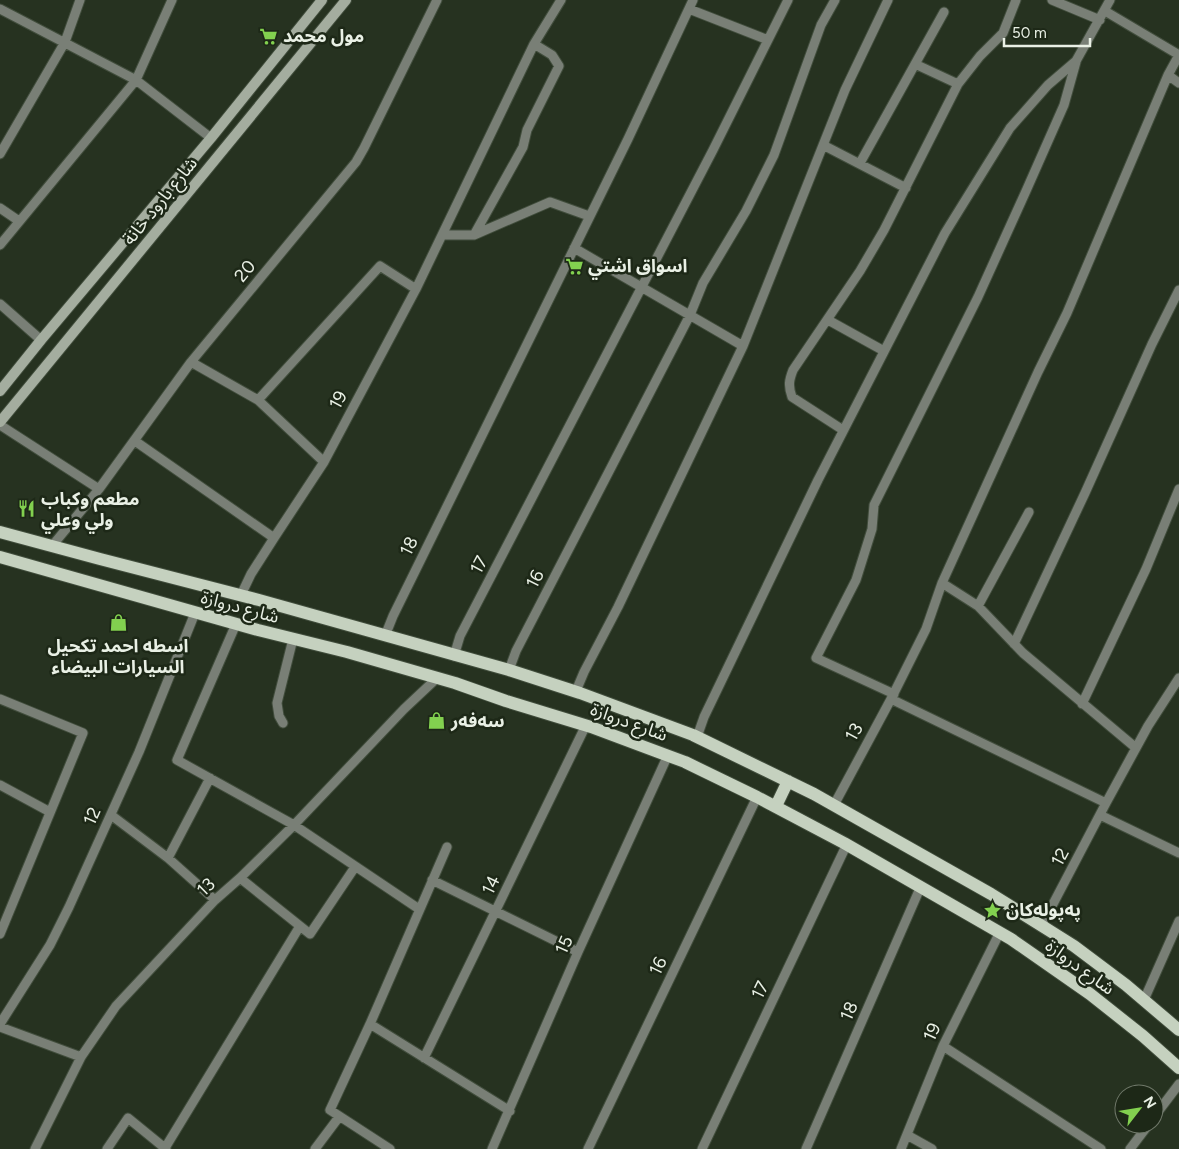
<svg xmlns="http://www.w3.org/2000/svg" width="1179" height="1149" font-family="Figtree,'Noto Sans Arabic',sans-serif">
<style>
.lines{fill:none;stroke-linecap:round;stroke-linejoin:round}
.minor-casing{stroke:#414d3c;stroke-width:11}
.secondary-casing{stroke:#414d3c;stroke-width:12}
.primary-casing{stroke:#414d3c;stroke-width:14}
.minor{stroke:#797f76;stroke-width:9}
.secondary{stroke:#a4ad9f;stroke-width:10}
.primary{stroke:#c5d1bf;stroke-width:12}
.labels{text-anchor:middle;stroke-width:5;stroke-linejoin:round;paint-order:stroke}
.poi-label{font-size:18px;font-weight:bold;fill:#e9f0e5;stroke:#1d2817;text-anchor:start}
.street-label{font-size:18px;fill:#e9f0e5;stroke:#1d2817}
</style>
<rect width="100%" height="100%" fill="#263220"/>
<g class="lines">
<defs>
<path id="minor" d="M1052 0 1100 20
M0 9 136 80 211 138
M689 9 768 40
M1105 11 1179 55
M915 64 958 84
M1168 75 1179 83
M823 145 906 188
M0 154 65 42 80 0
M860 163 944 12
M0 208 19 221
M442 235H474L550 202 589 216
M474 235 523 147 527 130 559 66 552 55 534 44
M0 245 136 80 172 0
M574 248 743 346
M0 304 41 340
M828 320 884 351
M191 362 258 400 324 462
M258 400 380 266 416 289
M0 425 99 489
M843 430 792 397C788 386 789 380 793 370L860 271 884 230 958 84 980 56 1003 33 1016 0
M135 441 274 538
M52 546 99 489 191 362 356 162 364 148 437 0
M942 583 978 606 1023 653 1136 748
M241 595 251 574 274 538 324 462 416 289 534 44 561 0
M978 606 1029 512
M236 624 177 760 294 825 419 909
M385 636 393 616 628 139 693 0
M1014 644 1085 493 1152 344 1179 290
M454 656 460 636 713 150 788 0
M509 670 516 651 690 315 703 283 746 211 774 155 821 25 835 0
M576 691 584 672 618 607 743 346 845 90 888 0
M894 694 816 658 856 580 872 529 874 505 978 297 1026 191 1064 105 1076 62
M0 699 83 733 0 934
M891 699 1106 803
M1082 704 1146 569 1179 489
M283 723 279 716 277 703 293 639
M697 737 704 717 818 480 945 233 1010 128 1048 85 1076 61 1110 0
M0 785 50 812
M834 805 891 699 926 629 942 583 1038 372 1067 313 1168 75 1179 55
M111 815 168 858 215 900
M1100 815 1179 853
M168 858 210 778
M240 878 310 934 355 867
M432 880 578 952
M1042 925 1106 803 1148 726 1179 678
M1144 1000 1179 921
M0 1024 50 945 69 907 139 752 195 613
M370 1024 510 1111
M0 1027 81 1057
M943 1046 1101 1149
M424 1058 586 725
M1154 1117 1179 1084
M907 1135 932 1149
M165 1148 300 926
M35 1149 81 1057 116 1006 215 900 240 878 294 825 404 709 437 678
M107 1149 128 1118 166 1149
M315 1149 339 1117
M390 1149 330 1110 370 1024 447 847
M492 1149 578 952 668 755
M588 1149 757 797
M702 1149 847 844
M806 1149 921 886
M901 1149 943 1046 1000 932
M1130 1149 1149 1124"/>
<path id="secondary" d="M0 391 41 340 211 138 322 0
M0 422 346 0"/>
<path id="primary" d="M0 532 100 559 259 600 509 670 580 693 693 735 814 794 991 894 1074 946 1126 985 1179 1030
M0 557 258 630 347 652 455 683 506 701 591 727 685 762 757 797 844 843 1011 939 1090 994 1143 1036 1179 1068
M776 806 788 781"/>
</defs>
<use href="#minor" class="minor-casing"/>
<use href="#secondary" class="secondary-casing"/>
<use href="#primary" class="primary-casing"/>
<use href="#minor" class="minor"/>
<use href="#secondary" class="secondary"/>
<use href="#primary" class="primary"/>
</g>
<defs>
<symbol id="supermarket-bare" viewBox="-9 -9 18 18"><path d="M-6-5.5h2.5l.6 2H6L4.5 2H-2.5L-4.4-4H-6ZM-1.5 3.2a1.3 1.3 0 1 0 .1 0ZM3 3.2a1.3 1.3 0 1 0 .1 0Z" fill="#82d04f" stroke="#1d2817" stroke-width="2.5" paint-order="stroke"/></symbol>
<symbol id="restaurant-bare" viewBox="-9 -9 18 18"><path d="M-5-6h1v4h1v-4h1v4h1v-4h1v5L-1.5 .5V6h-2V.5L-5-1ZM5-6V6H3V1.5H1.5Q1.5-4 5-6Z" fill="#82d04f" stroke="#1d2817" stroke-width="2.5" paint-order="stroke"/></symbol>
<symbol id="shop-bare" viewBox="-9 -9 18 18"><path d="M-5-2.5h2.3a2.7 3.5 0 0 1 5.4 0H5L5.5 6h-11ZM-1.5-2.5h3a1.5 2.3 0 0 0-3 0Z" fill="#82d04f" stroke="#1d2817" stroke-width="2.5" paint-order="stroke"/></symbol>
<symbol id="sight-bare" viewBox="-9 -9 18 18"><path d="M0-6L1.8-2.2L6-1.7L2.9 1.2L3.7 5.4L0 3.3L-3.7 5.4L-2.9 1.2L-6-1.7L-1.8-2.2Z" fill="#82d04f" stroke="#1d2817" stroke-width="2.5" paint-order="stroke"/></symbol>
</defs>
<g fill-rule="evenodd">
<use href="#supermarket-bare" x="256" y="24" width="25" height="25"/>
<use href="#supermarket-bare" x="562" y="254" width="25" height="25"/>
<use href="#restaurant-bare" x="14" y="496" width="25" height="25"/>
<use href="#shop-bare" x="106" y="610" width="25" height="25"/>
<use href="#shop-bare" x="424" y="708" width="25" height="25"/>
<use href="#sight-bare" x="980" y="898" width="25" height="25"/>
</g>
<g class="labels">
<g class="poi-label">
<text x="283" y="42">مول محمد</text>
<text x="588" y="272">اسواق اشتي</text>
<text x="41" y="505">مطعم وكباب<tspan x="41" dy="21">ولي وعلي</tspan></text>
<text x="118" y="652" text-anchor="middle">اسطه احمد تكحيل<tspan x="118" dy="21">السيارات البيضاء</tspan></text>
<text x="451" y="727">سەفەر</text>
<text x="1006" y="916">پەپولەکان</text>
</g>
<g class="street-label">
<text transform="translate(160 201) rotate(-51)" y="6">شارع بارود خانة</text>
<text transform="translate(245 271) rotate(-51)" y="6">20</text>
<text transform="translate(338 400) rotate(-62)" y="6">19</text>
<text transform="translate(409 546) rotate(-64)" y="6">18</text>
<text transform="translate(479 565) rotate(-62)" y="6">17</text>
<text transform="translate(535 579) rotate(-63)" y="6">16</text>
<text transform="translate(240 607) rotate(15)" y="6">شارع دروازة</text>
<text transform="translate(629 722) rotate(20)" y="6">شارع دروازة</text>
<text transform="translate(854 732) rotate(-61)" y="6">13</text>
<text transform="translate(92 816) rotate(-66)" y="6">12</text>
<text transform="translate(1060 857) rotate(-62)" y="6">12</text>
<text transform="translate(491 885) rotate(-64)" y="6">14</text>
<text transform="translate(206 887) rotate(-44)" y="6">13</text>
<text transform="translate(564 945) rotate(-66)" y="6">15</text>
<text transform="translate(658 966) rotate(-64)" y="6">16</text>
<text transform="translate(1080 967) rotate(36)" y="6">شارع دروازة</text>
<text transform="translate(760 990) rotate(-64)" y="6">17</text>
<text transform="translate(849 1011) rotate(-66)" y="6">18</text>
<text transform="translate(932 1032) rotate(-65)" y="6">19</text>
</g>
</g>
<g transform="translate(1139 1109) rotate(59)"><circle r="24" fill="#1d2817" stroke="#6f7869"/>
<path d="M0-4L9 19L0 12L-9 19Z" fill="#82d04f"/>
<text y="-8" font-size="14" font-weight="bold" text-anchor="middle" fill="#e9f0e5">N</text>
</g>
<path d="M1004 38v8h86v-8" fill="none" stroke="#e9f0e5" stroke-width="2.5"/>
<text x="1012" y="38" font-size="15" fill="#e9f0e5" stroke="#1d2817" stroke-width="4" paint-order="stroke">50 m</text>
</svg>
